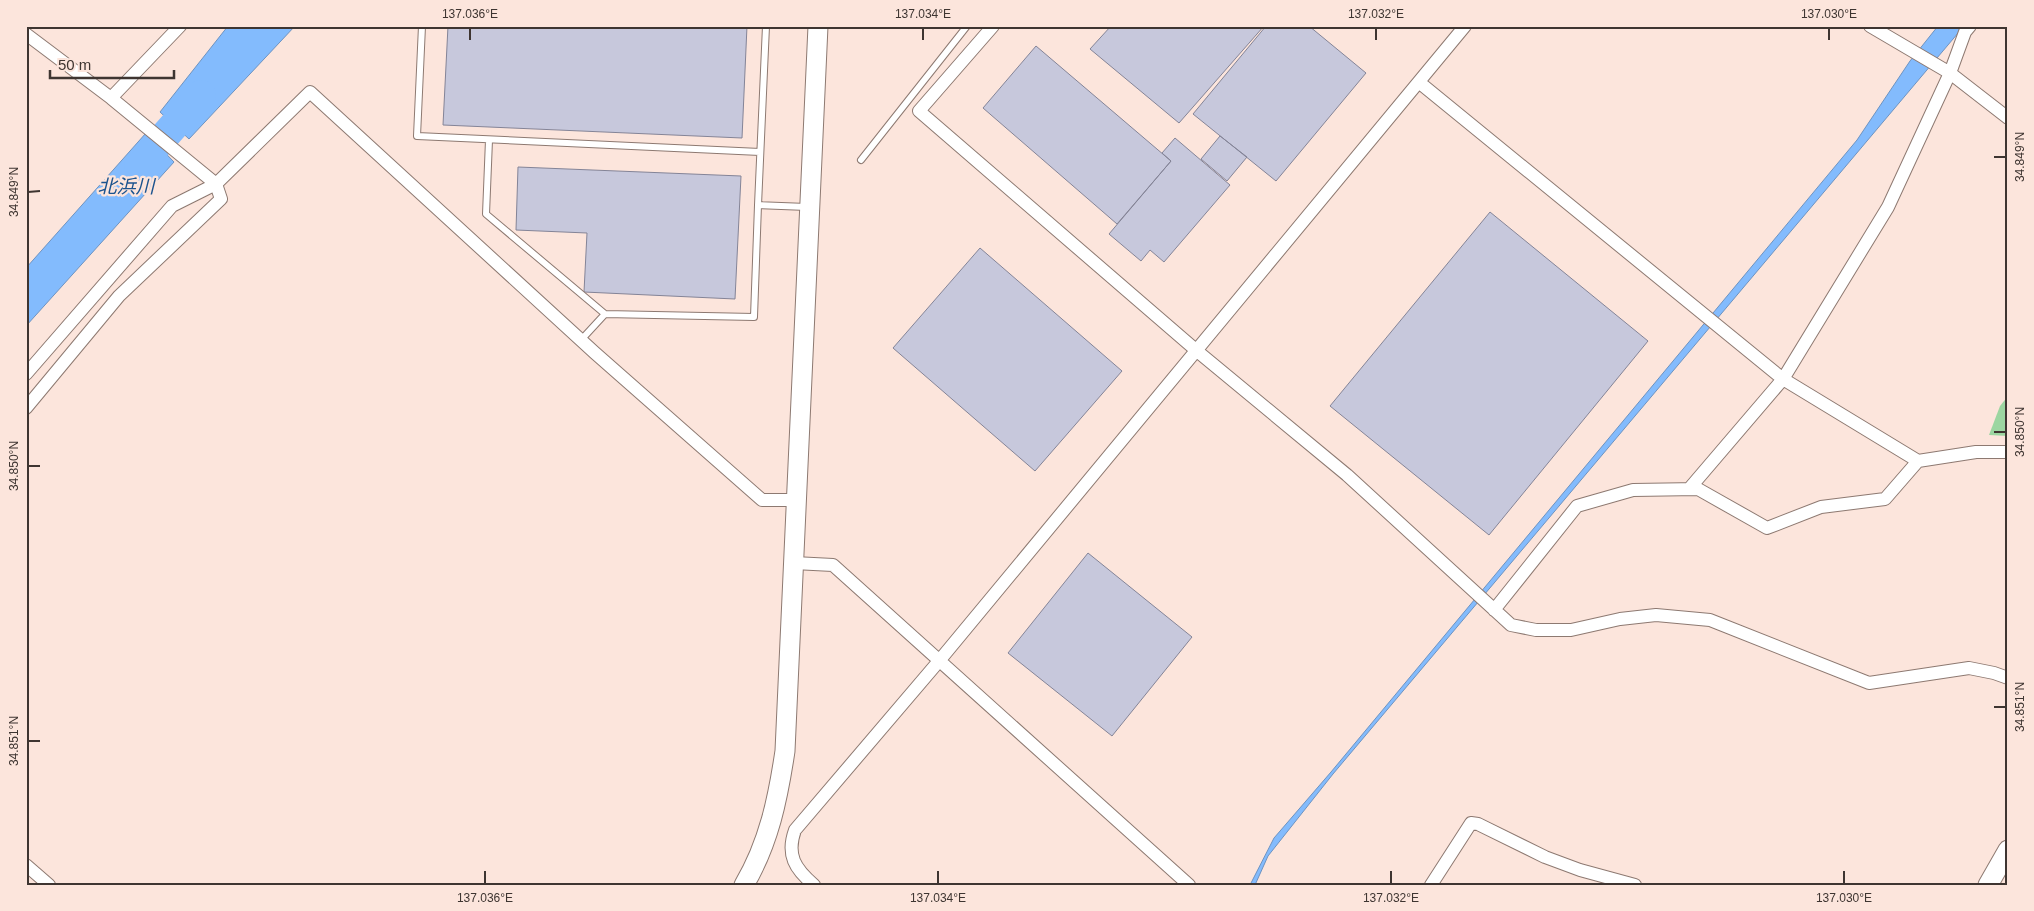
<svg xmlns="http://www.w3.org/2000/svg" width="2034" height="911" font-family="Helvetica,'Noto Sans JP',sans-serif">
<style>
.green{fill:#9cd6a1}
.water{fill:#83bbfd;stroke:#6e93c0}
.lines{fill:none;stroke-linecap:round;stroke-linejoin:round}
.river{stroke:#83bbfd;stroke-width:30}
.building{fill:#c7c8dc;stroke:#848497}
.lane-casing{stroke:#8d7971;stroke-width:8}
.street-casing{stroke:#8d7971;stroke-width:14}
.secondary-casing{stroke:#8d7971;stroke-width:21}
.lane{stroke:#fff;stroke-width:6}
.street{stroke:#fff;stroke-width:12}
.secondary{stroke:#fff;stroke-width:19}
.ticks{fill:none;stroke:#3e3531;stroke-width:2}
.labels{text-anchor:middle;stroke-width:4.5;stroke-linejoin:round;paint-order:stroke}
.water-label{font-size:19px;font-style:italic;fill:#1b538e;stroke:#fce5dc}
.neatline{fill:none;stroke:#3e3531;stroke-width:2}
.ticks-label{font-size:12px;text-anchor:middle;fill:#3e3531}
</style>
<rect width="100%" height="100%" fill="#fce5dc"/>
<path class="green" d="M2008 396V436L1989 435 2000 406Z"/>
<path class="water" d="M228 26H295L189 139 160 112Z
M1938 26H1964L1333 774 1268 856 1255 885H1250L1274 838 1331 772 1857 140 1910 61Z
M146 133 174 162 26 326V268Z"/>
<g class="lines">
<path class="river" d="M139 165 201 95"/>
</g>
<path class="building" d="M448 26H747L742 138 443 125Z
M1111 26H1264L1179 123 1090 49Z
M1266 26H1309L1366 73 1276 181 1193 114Z
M1036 46 1171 161 1117 224 983 108Z
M1220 136 1247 157 1227 181 1201 159Z
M1175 138 1230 185 1164 262 1150 250 1141 261 1109 234 1171 161 1162 153Z
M518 167 741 176 735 299 584 292 587 233 516 230Z
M1490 212 1648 341 1489 535 1330 406Z
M980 248 1122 371 1035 471 893 348Z
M1088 553 1192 637 1112 736 1008 653Z"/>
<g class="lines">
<defs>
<path id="lane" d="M422 26 417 136 760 152
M766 26 758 205 807 207
M489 140 486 214 605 314 754 317 758 205
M861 160 967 26
M581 340 605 314"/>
<path id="street" d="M993 26 919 111 1197 351 1347 475 1511 625 1536 630H1571L1620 619 1656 615 1710 620 1869 683 1969 668 1994 673 2008 678
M1870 26 1950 73 2008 118
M26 34 111 98 216 184 221 199 119 296 26 408
M1420 83 1783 379 1918 461 1976 452H2008
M111 98 180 26
M26 374 172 206 216 184 310 92 595 353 762 500H797
M1689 489 1783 379 1888 207 1950 73 1965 32 1970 26
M794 563 833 565 1189 885
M1494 610 1577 506 1633 490 1698 489 1767 528 1821 507 1885 499 1918 461
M26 865 49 885
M814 885C795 869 786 855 795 830L939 661 1465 26
M1431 885 1471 823 1478 824 1545 857 1580 870 1635 885"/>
<path id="secondary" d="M744 885C769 843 778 798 785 751L818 26
M1988 885 2008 850"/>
</defs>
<use href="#lane" class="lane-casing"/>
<use href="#street" class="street-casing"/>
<use href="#secondary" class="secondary-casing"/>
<use href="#lane" class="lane"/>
<use href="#street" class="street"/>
<use href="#secondary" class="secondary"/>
</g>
<path class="ticks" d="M470 28V40M923 28V40M1376 28V40M1829 28V40M1994 157H2006M28 192 40 191M1994 432H2006M28 466H40M1994 707H2006M28 741H40M485 871V884M938 871V884M1391 871V884M1844 871V884"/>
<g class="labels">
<g class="water-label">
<text x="126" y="193">北浜川</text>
</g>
</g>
<rect width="2034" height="911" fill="none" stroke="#fce5dc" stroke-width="55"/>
<path d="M50 70v8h124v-8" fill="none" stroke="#3e3531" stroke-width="2.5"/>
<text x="58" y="70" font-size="15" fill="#3e3531" stroke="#fce5dc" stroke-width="4" paint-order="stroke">50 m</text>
<rect x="28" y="28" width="1978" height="856" class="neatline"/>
<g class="ticks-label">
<text x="470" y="18">137.036°E</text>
<text x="923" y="18">137.034°E</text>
<text x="1376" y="18">137.032°E</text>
<text x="1829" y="18">137.030°E</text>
<text transform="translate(2020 157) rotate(-90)" y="4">34.849°N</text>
<text transform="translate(14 192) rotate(-90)" y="4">34.849°N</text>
<text transform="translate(2020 432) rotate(-90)" y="4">34.850°N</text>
<text transform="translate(14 466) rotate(-90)" y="4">34.850°N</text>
<text transform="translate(2020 707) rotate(-90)" y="4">34.851°N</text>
<text transform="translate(14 741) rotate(-90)" y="4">34.851°N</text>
<text x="485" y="902">137.036°E</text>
<text x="938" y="902">137.034°E</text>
<text x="1391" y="902">137.032°E</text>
<text x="1844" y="902">137.030°E</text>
</g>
</svg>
